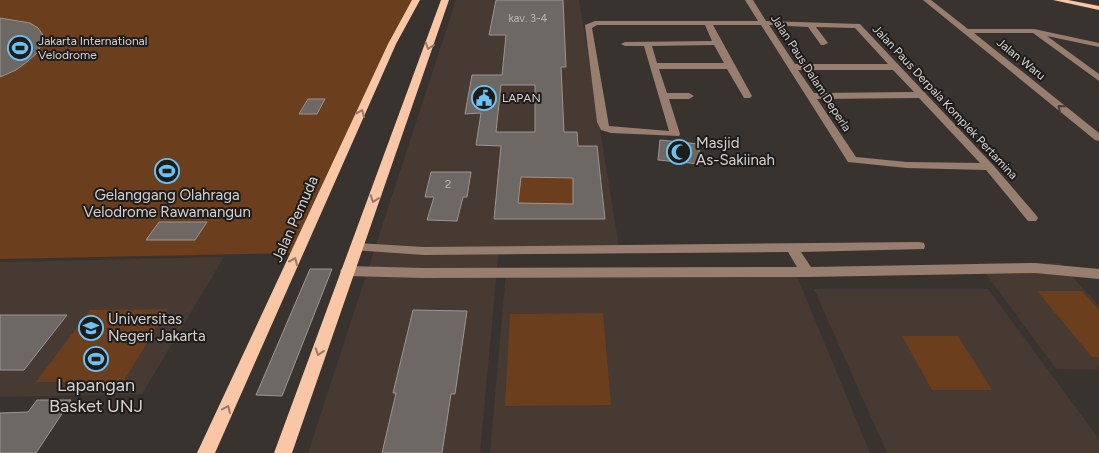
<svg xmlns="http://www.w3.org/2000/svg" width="1099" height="453" font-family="Figtree,sans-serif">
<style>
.built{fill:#463a33}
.green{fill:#6b3e1d}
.building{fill:#6e6864;stroke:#9c9591;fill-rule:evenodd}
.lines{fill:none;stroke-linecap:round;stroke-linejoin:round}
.minor{fill:#977e6e;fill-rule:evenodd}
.major{fill:#f9c7a6;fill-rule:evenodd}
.oneway{stroke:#967a67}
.oneway2{stroke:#483e37}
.labels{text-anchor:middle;stroke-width:4;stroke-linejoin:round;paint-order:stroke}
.far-number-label{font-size:11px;fill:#bbb7b4}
.far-poi-label{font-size:12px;fill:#d5d1cf;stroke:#1e1c1a;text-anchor:start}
.far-street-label{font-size:12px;fill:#d5d1cf;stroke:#1e1c1a}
.number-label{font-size:12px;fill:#bbb7b4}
.poi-label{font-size:15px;fill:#d5d1cf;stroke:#1e1c1a;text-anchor:start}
.street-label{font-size:15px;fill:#d5d1cf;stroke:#1e1c1a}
.near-poi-label{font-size:18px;fill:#d5d1cf;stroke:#1e1c1a}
</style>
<rect width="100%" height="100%" fill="#393330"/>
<path class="built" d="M456 0H579L619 247H499L480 453H308Z
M224 257 142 394 0 397V262Z
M978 263H1060L1099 306V365H1097L1099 370 1056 369Z
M506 272 796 274 870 453H490Z
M814 289H988L1099 439V453H887Z"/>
<path class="green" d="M0 0H416L297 253 0 259Z
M521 177 573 178V204L518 203Z
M1037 291H1082L1099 310V357H1092Z
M168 309 123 382H36L90 310Z
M603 313 611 405 505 406 510 314Z
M902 336H958L992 390H932Z"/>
<path class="building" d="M496 0H563L566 67H561L564 132H577L578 146H597L605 219H494L501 146 476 145 481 113 465 114 472 75H502L506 35H489ZM501 85H535V132H496ZM521 177 573 178V204L518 203Z
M0 18 30 23 38 28 43 35V42L37 53 28 61 16 70 0 77Z
M308 99H325L317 114H299Z
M660 140 699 144 700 164 658 160Z
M431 172H471L467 197H463L457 221 427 220 434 197H425Z
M159 222H207L195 240H146Z
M310 269H332L282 396 256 395Z
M413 310 467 311 455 394H451L442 453H382L396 393H393Z
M0 315H67L24 370H0Z
M37 400H71L36 453H0V413L28 412Z"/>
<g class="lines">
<path class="minor" d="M745 0H753L766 21 860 24 993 165 1036 215 1038 218 1036 221H1028L986 170 907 168 848 162 761 25H713L752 96 750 98H744L727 69H659L667 93H689L694 96 689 99H669L680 134 679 136 611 133 601 130 597 122 585 25 595 21H758ZM597 25H705L712 41 625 42 621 44 625 46H644L669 131 609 126 592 28ZM769 25 808 27 821 45H824L828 43 816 27 855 28 888 64H795ZM714 45 724 63H657L652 46ZM798 70H893L914 92 814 93ZM919 98 980 163 907 162 856 157 817 99Z
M923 0H931L968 29H1034L1099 43V47L1047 36 1099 74V81L1033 33H974L1099 133V141L1095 140Z
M919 242 924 243 925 246 924 249 801 252 811 267 1035 263 1099 269V279L1035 273 807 277 424 278 347 276 342 274 340 271 342 268 347 266 424 268 797 267 788 252 424 255 352 250 351 247 352 244 357 243 424 247Z"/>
<path class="major" d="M412 0H420L396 44 215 453H197L388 44Z
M441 0H449L292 453H274Z
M1053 0H1068L1099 6V10Z"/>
</g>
<defs><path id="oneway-chevron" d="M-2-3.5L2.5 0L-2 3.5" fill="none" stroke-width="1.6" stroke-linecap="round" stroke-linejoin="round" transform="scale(1.25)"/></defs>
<g class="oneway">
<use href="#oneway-chevron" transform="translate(429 46) rotate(109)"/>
<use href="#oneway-chevron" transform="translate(361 113) rotate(-66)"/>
<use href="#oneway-chevron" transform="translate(374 199) rotate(110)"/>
<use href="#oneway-chevron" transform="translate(294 261) rotate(-66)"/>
<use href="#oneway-chevron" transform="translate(319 352) rotate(109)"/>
<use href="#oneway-chevron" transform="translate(227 409) rotate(-65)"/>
</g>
<use class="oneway2" href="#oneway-chevron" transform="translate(1061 108) rotate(-141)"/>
<defs>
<symbol id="stadium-ring" viewBox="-11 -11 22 22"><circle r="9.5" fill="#1e1c1a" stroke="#6cc3f2" stroke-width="1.5"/><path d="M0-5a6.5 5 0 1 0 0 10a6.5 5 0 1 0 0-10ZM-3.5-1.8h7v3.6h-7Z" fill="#6cc3f2"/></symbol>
<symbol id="civic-ring" viewBox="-11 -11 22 22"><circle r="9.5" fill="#1e1c1a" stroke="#6cc3f2" stroke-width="1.5"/><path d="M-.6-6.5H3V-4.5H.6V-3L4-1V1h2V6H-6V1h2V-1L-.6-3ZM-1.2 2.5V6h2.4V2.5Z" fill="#6cc3f2"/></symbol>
<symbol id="mosque-ring" viewBox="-11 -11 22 22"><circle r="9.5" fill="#1e1c1a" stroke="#6cc3f2" stroke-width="1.5"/><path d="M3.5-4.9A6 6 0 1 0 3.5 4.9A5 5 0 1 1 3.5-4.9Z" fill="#6cc3f2"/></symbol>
<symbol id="university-ring" viewBox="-11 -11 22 22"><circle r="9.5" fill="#1e1c1a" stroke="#6cc3f2" stroke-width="1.5"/><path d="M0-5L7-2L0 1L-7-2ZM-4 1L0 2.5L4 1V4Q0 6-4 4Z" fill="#6cc3f2"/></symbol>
</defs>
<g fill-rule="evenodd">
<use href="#stadium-ring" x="6" y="34" width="28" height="28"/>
<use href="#civic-ring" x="470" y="84" width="28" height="28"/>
<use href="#mosque-ring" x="665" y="138" width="28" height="28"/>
<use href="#stadium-ring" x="153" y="157" width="28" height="28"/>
<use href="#university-ring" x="77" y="314" width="28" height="28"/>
<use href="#stadium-ring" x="82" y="345" width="28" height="28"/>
</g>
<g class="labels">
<g class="far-number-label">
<text x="528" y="22">kav. 3-4</text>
</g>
<g class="far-poi-label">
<text x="38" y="45">Jakarta International<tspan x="38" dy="14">Velodrome</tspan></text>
<text x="502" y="102">LAPAN</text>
</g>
<g class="far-street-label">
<text transform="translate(1021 59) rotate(39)" y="4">Jalan Waru</text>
<text transform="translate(811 73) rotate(57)" y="4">Jalan Paus Dalam Deperla</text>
<text transform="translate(945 102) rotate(47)" y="4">Jalan Paus Derpala Komplek Pertamina</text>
</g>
<g class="number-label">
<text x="448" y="188">2</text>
</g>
<g class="poi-label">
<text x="696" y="148">Masjid<tspan x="696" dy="17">As-Sakiinah</tspan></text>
<text x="167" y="200" text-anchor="middle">Gelanggang Olahraga<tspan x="167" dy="17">Velodrome Rawamangun</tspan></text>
<text x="108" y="324">Universitas<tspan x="108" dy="17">Negeri Jakarta</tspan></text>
</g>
<g class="street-label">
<text transform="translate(295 219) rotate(-66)" y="5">Jalan Pemuda</text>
</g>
<g class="near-poi-label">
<text x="96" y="391">Lapangan<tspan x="96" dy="21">Basket UNJ</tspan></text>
</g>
</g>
</svg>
